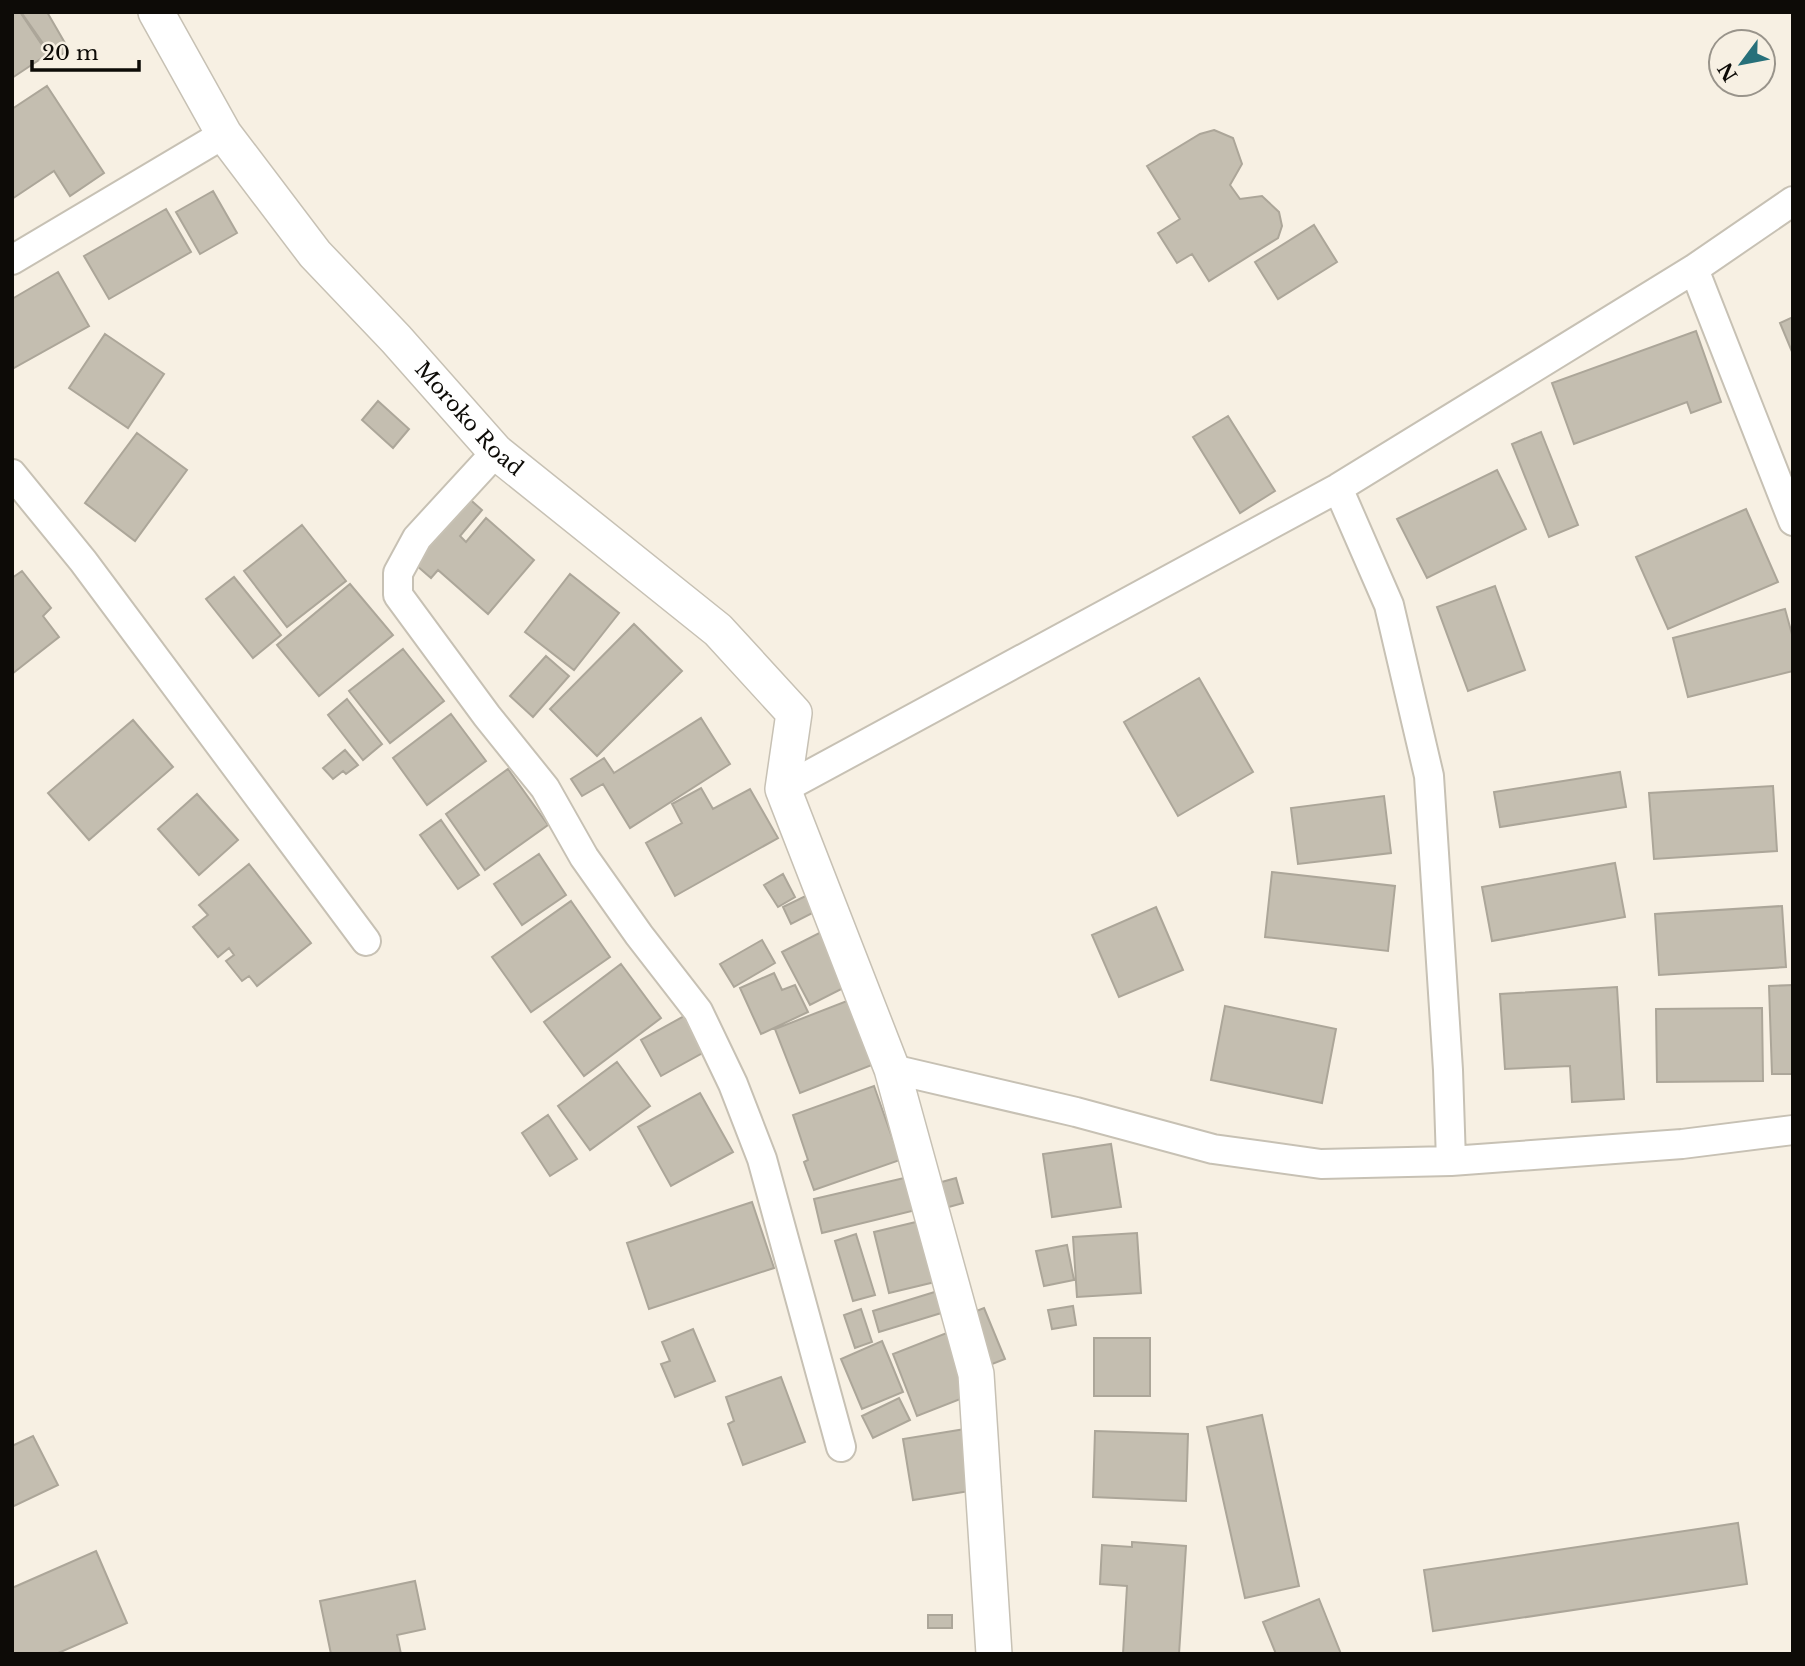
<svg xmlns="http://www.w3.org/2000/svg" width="1805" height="1666" font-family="'Libre Baskerville',serif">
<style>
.building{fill:#c4beb0;stroke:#aca699;stroke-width:2}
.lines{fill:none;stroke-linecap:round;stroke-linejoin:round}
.minor-casing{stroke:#c7c1b4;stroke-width:32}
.tertiary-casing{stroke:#c7c1b4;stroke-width:38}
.minor{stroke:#fff;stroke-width:28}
.tertiary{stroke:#fff;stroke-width:35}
.labels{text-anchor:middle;stroke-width:5;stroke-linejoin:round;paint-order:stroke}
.street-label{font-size:21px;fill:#0d0b07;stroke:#f7f0e3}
</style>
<rect width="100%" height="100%" fill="#f7f0e3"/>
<path class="building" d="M12 12H20L48 54 12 78Z
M21 12H47L69 50 54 59Z
M47 86 104 173 70 196 54 171 12 199V109Z
M1214 130 1233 138 1242 164 1230 185 1240 199 1262 196 1279 212 1282 226 1278 238 1209 281 1192 254 1177 263 1158 233 1180 219 1147 166 1200 134Z
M213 191 237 233 200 254 176 212Z
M166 209 191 252 109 299 84 256Z
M1314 225 1337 262 1278 299 1255 262Z
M58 272 89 326 12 369V299Z
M1793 317V354L1780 323Z
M1696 331 1721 402 1691 413 1687 402 1574 444 1552 383Z
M105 334 164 374 128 428 69 388Z
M378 401 409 429 393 448 362 420Z
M1228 416 1275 491 1240 513 1193 437Z
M1541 432 1578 525 1549 537 1512 444Z
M137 433 187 470 135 541 85 503Z
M1497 470 1526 529 1427 578 1397 519Z
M465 495 482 510 460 536 466 542 486 518 534 560 488 614 438 570 431 578 409 559Z
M1746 509 1778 582 1668 629 1636 557Z
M302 525 346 581 287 627 244 571Z
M22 571 51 608 43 616 59 637 12 674V578Z
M570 574 619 613 574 670 525 632Z
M234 577 281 635 253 658 206 599Z
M350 584 393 635 319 696 277 645Z
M1495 586 1525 670 1468 691 1437 607Z
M1785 609 1793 638V671L1688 697 1673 638Z
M634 624 682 671 597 756 550 709Z
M403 649 444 701 390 743 349 691Z
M546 656 569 676 533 717 510 696Z
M1199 678 1253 772 1178 816 1124 722Z
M347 699 382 744 363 760 328 715Z
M451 714 486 761 427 805 393 758Z
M701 718 730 764 630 828 603 784 582 796 571 779 604 758 614 773Z
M133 720 173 767 89 840 48 793Z
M345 750 358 765 346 774 343 771 333 779 323 768Z
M508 769 548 825 485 870 446 814Z
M1620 772 1626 807 1500 827 1494 792Z
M1773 786 1777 851 1654 859 1649 793Z
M701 788 713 809 750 789 778 838 675 896 646 843 682 823 672 804Z
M197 794 238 840 199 875 158 829Z
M1384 796 1391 853 1298 864 1291 808Z
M441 820 479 875 458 889 420 835Z
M539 854 566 895 522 925 494 884Z
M1615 863 1625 917 1492 941 1482 887Z
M249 864 311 943 257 986 249 976 242 981 226 961 234 955 229 948 218 957 193 927 208 915 199 905Z
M1272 872 1395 886 1388 951 1265 937Z
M783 874 795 897 778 907 764 885Z
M822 888 830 904 791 924 783 907Z
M571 901 610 957 531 1012 492 957Z
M1782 906 1786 967 1659 975 1655 914Z
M1156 907 1183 970 1119 997 1092 935Z
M831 927 859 980 810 1005 782 952Z
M762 940 775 963 734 987 720 964Z
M621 964 661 1018 584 1076 544 1022Z
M774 973 782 990 795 985 808 1012 761 1034 740 988Z
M1793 985V1074H1772L1769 986Z
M1617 987 1624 1099 1572 1102 1570 1066 1505 1069 1500 994Z
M870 992 895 1056 800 1093 775 1029Z
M1225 1006 1336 1029 1322 1103 1211 1080Z
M1762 1008 1763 1081 1657 1082 1656 1009Z
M686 1015 706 1051 661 1076 641 1040Z
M617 1062 650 1106 590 1150 558 1106Z
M874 1086 900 1160 814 1190 804 1162 808 1160 793 1115Z
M700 1093 733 1152 671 1186 638 1127Z
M548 1115 577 1159 550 1176 522 1133Z
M1111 1144 1121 1207 1052 1217 1043 1154Z
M917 1175 916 1210 822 1233 814 1199Z
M956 1178 963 1203 938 1210 931 1185Z
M752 1202 774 1268 649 1309 627 1243Z
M941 1216 956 1277 889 1293 874 1232Z
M1137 1233 1141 1293 1077 1297 1073 1237Z
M856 1234 875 1295 853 1301 835 1241Z
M1067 1245 1074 1280 1044 1286 1036 1251Z
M954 1286 961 1307 879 1332 873 1311Z
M1073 1306 1076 1325 1052 1329 1048 1310Z
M984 1308 1005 1359 982 1368 961 1317Z
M861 1309 872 1342 855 1348 844 1315Z
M962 1327 986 1389 917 1416 893 1354Z
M693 1329 715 1381 675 1397 661 1364 670 1361 662 1342Z
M1094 1338H1150V1396H1094Z
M882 1341 903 1392 862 1409 841 1359Z
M781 1377 805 1442 743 1465 728 1424 734 1421 726 1397Z
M899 1398 910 1420 873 1438 862 1416Z
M1262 1415 1299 1586 1245 1598 1207 1427Z
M990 1425 1001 1486 913 1500 903 1439Z
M1095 1431 1188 1434 1186 1501 1093 1497Z
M33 1436 58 1485 12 1507V1446Z
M1738 1523 1747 1584 1433 1631 1424 1570Z
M1132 1542 1186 1546 1179 1654H1123L1127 1586 1100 1584 1102 1545 1132 1547Z
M96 1551 127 1623 56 1654H12V1588Z
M415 1581 425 1629 397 1635 401 1654H331L320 1601Z
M1319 1599 1341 1654H1276L1263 1622Z
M928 1615H952V1628H928Z"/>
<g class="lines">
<defs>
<path id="minor" d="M12 260 224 134
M1694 269 1793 521
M496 452 417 538 398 573V595L487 716 545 788 584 857 639 935 698 1011 733 1084 762 1159 841 1447
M12 474 83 561 366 941
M1338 488 1389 605 1429 776 1448 1070 1451 1161
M783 789 1338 488 1694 269 1793 201
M892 1069 1076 1112 1213 1149 1321 1164 1451 1161 1682 1144 1793 1130"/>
<g id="tertiary">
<path id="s1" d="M156 12 224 134 315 254 396 339 496 452 718 630 794 713 783 789 892 1069 976 1374 994 1654"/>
</g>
</defs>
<use href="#minor" class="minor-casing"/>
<use href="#tertiary" class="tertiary-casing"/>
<use href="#minor" class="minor"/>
<use href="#tertiary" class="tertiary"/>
</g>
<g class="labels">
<g class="street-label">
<text dy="7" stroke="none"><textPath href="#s1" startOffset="516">Moroko Road</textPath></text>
</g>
</g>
<rect width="1805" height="1666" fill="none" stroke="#0d0b07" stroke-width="28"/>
<g transform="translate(1742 63) rotate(238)"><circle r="33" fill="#f7f0e3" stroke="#99948b" stroke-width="2"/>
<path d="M0-5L12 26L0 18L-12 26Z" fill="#27707a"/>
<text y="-10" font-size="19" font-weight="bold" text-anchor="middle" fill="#0d0b07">N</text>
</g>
<path d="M32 60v10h107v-10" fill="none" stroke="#0d0b07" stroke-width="3.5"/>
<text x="42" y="60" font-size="21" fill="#0d0b07" stroke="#f7f0e3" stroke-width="5" paint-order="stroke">20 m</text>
</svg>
